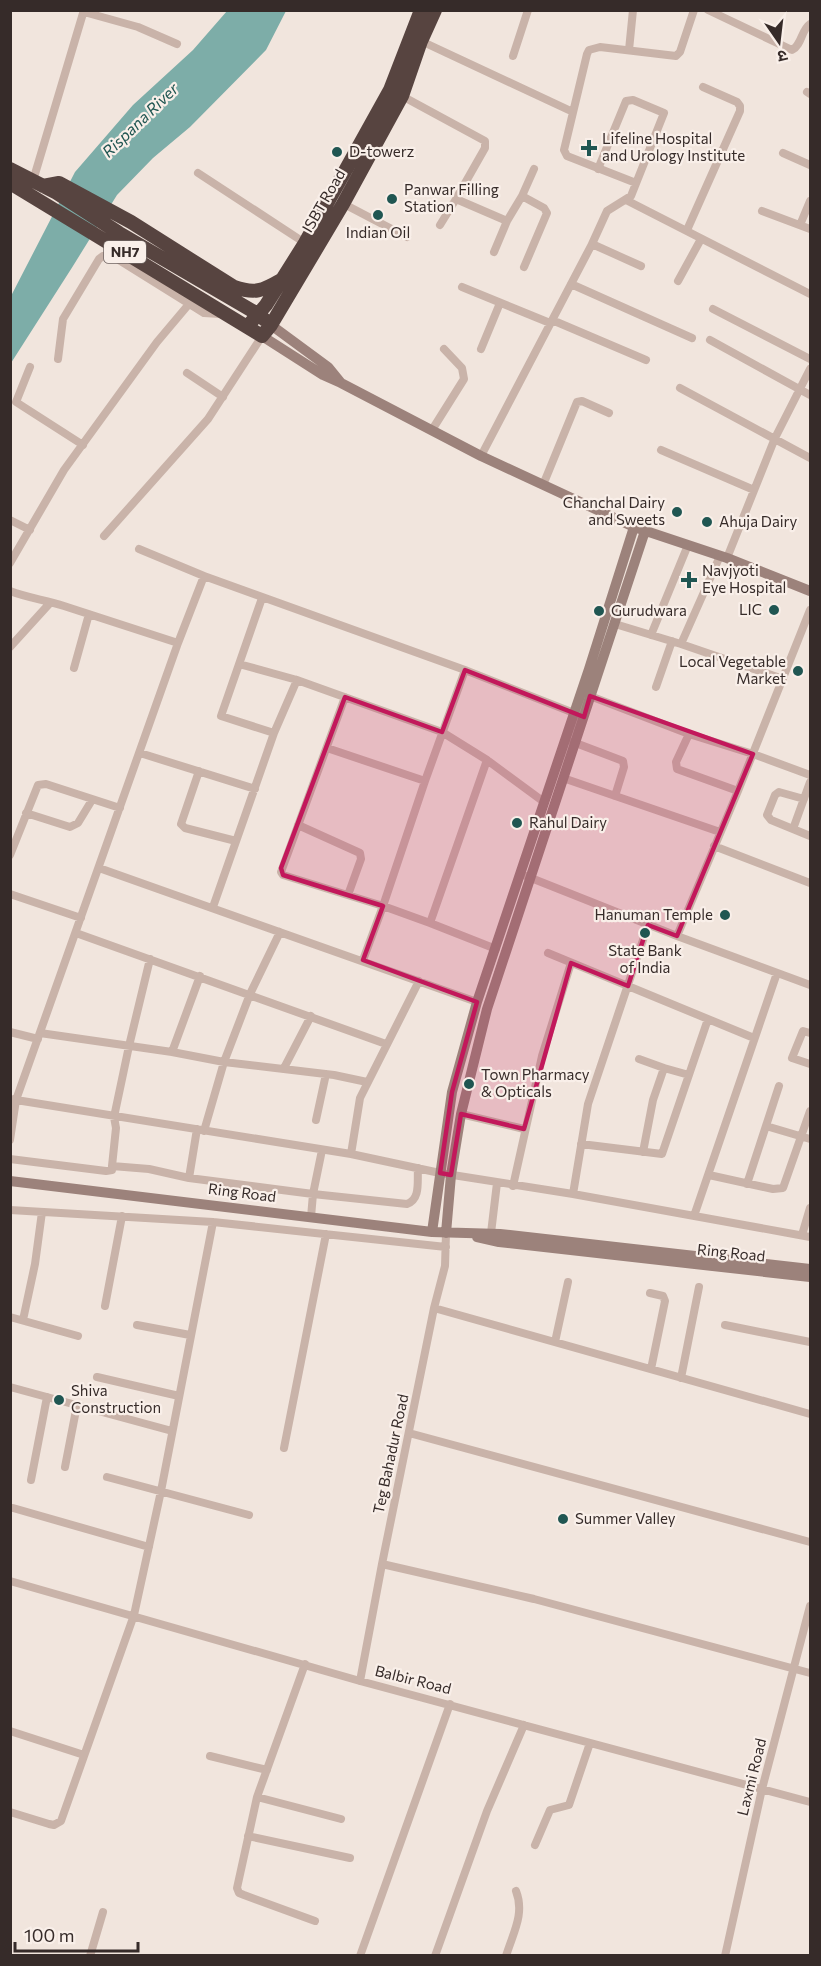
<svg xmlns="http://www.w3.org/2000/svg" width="821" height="1966" font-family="Commissioner,'Noto Sans Devanagari',sans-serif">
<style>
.water{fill:#7dada8}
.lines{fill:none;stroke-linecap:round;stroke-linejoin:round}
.street{stroke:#c9b3a9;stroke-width:8}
.secondary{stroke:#9c827b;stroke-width:10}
.highway{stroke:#574440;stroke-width:14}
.marked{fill:#c2185b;fill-opacity:0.2;stroke:#c2185b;stroke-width:4.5;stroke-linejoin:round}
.poi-dot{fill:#205652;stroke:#f9efe9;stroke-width:2}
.labels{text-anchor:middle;stroke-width:4.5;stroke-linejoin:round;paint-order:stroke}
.shield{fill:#f9efe9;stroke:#706663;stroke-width:1.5}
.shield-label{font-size:14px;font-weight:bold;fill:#362b29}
.poi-label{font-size:15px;fill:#362b29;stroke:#f9efe9;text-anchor:start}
.street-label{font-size:15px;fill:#362b29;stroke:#f9efe9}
.water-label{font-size:16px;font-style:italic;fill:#205652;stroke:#f9efe9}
</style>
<rect width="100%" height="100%" fill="#f1e5dd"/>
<path class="water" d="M227 11H286L266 50 190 127 153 158 117 195 73 266 11 363V296L75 172 133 105 193 50Z"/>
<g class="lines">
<path class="street" d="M708 10 792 50C802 45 801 30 810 24
M84 12 138 27 177 44
M421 41 573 112
M629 50 633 10
M513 56 528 10
M807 92 810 94
M402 96 485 141V148L456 199
M783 153 810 165
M198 173 305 243
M636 183 567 156 564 150 587 54 589 50 600 47 676 56 680 52 694 10
M32 184 84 10
M522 196 534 169
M626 200 810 294
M342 203 407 237
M762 211 810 229
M440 225 456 199 507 221 522 196 544 208 547 213 524 267
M800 225 810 201
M687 230 740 111V106L737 102 703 87
M592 244 641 266
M494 252 507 221
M678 281 701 239
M571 284 692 338
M462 287 550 323
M713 309 810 359
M552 320 646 360
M710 340 810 395
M481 349 500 303
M58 359 63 319 99 259 103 256 111 255 204 313 220 314
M30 367 16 402 83 445
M187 373 223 397
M680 388 810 458
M432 430 464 379 462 368 444 349
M661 450 754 490
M481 456 592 244 607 211 631 196 664 113 633 100 626 101 598 169
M543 485 577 402 582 401 609 413
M10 520 30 530
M104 536 208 419 262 336
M139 549 204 576
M727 558 775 438 810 369
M10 563 64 470 157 342 189 304
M10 591C28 598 46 600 64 606 102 618 140 631 178 643
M262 598 221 716 274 733
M615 624 681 644 720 556
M651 635 688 545
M681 644 783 679
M10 647 50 603
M239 664 297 680 442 732 487 760 544 802
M74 668 89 614
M656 687 672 641
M590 696 689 734 753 754 810 775
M345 697 281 872 283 875 383 906 363 960
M689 734 676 762 677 769 738 791
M573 742 623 761 624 767 615 796
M327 748 425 781
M140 753 255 789
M487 760 430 923 496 949
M199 771 181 824 185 828 236 841
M563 778 720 832
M804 799 779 792 775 795 767 815 771 820 810 836
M26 813 70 827 78 823 92 800
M298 825 360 853 361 859 348 895
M793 829 810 782
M714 846 810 883
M10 855 38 785 46 784 120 808
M99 868 477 1002
M526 876 677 936 810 985
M10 894 81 918
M213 907 274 733 297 680
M430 923 383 906 425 781 465 670
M76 933 386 1044
M677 936 738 791 810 610
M548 953 754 1038
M10 1032 38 1039
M40 1033 172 1052 224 1062 334 1075 367 1082
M810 1033 803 1031 792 1058 810 1064
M172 1052 200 976
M639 1059 664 1068
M284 1068 311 1016
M10 1099 351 1154 440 1173 573 1194 810 1237
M461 1114 524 1129
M316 1120 326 1074
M766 1126 810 1139
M204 1131 224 1062 250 994 280 932
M10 1140 16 1100 178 643 204 576 465 670 574 713
M581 1144 662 1154 708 1019
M643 1152 653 1100 664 1068 689 1075
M351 1154 360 1098 419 981
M10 1159 106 1171 112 1170V1166L149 1169 189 1178 197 1129
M112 1166 116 1128 114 1117 129 1046 150 959
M709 1175 773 1189 783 1188 810 1111
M189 1178 313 1194 407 1204C421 1199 417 1181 418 1168
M747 1184 779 1086
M513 1186 542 1056 571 963
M573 1194 588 1104 648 925
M10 1210 213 1222 446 1247
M694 1216 777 973
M311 1217 313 1194 322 1150
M491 1233 497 1183
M802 1235 810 1208
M650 1293 663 1296 665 1301 651 1369
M105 1306 122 1216
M434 1308 810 1414
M10 1317 78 1336
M23 1320 35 1264 42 1212
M137 1325 190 1335
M725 1325 810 1342
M555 1342 568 1282
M97 1377 179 1396
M681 1378 699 1287
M10 1387 172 1431
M409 1433 810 1542
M284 1448 326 1234
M65 1467 77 1405
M107 1477 249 1515
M31 1480 47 1397
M13 1508 149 1547
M382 1564 534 1599 810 1673
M10 1581 360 1681 810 1802
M305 1664 257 1797 237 1888 239 1893 244 1895 315 1921
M360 1681 382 1564 434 1308 445 1266 446 1233
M10 1731 84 1755
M210 1756 267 1770
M257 1797 341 1819
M10 1812 49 1824 54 1825 61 1821 134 1615 161 1491 213 1222
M248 1836 350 1858
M535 1845 550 1810 569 1805 590 1743
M90 1956 103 1912
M360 1956 450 1704
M435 1956 487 1811 524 1725
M506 1956C513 1933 525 1914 516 1891
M725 1956 762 1789 810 1606"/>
<path class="secondary" d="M271 325 328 367 341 383
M262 336 323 375 341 383 481 456 634 527 727 558 810 591
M10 1181 432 1232 500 1234 810 1269
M432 1232 452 1092 477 1002 589 669 634 527
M446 1233 451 1175 461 1114 487 1009 645 531
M477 1237 499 1242 810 1277"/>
<path class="highway" d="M10 169 57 193 119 233 256 313 265 320
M10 183 262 336 271 325 343 204 402 96 421 41 435 10
M43 186 59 183 131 222 234 287C255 294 262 291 281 280
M247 327 266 305 305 243 390 90 421 10"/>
</g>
<path class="marked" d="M465 670 584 717 590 696 753 754 677 936 648 925 628 986 571 963 524 1129 461 1114 451 1175 440 1173 452 1092 477 1002 363 960 383 906 283 875 281 868 345 697 442 732Z"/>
<g class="poi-dot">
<path d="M586 139h6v6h6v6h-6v6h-6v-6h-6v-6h6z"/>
<circle cx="337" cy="152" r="6"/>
<circle cx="392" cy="199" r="6"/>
<circle cx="378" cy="215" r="6"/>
<circle cx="677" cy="512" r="6"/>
<circle cx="707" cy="522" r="6"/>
<path d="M686 571h6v6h6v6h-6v6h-6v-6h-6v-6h6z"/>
<circle cx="774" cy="610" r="6"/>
<circle cx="599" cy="611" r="6"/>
<circle cx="798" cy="671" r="6"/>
<circle cx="517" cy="823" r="6"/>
<circle cx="725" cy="915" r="6"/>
<circle cx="645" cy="933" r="6"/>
<circle cx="469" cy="1084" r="6"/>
<circle cx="59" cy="1400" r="6"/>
<circle cx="563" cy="1519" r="6"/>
</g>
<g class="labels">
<rect class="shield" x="104" y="241" width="42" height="22" rx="4.5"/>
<g class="shield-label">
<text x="125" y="257">NH7</text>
</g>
<g class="poi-label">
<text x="602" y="144">Lifeline Hospital<tspan x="602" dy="17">and Urology Institute</tspan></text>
<text x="349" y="157">D-towerz</text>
<text x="404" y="195">Panwar Filling<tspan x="404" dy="17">Station</tspan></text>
<text x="378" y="238" text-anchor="middle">Indian Oil</text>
<text x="665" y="508" text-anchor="end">Chanchal Dairy<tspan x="665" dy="17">and Sweets</tspan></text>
<text x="719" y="527">Ahuja Dairy</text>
<text x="702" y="576">Navjyoti<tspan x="702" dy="17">Eye Hospital</tspan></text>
<text x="762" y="615" text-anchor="end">LIC</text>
<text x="611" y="616">Gurudwara</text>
<text x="786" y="667" text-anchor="end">Local Vegetable<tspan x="786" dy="17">Market</tspan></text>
<text x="529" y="828">Rahul Dairy</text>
<text x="713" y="920" text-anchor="end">Hanuman Temple</text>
<text x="645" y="956" text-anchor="middle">State Bank<tspan x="645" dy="17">of India</tspan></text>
<text x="481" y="1080">Town Pharmacy<tspan x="481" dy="17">&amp; Opticals</tspan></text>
<text x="71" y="1396">Shiva<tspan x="71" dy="17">Construction</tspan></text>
<text x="575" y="1524">Summer Valley</text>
</g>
<g class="street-label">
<text transform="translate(324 201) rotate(-60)" y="5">ISBT Road</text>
<text transform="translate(242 1193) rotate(7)" y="5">Ring Road</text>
<text transform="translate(731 1253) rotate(6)" y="5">Ring Road</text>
<text transform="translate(391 1454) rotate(-78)" y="5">Teg Bahadur Road</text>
<text transform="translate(413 1680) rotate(14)" y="5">Balbir Road</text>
<text transform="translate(752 1777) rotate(-76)" y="5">Laxmi Road</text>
</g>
<g class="water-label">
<text transform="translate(140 120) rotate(-44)" y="6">Rispana River</text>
</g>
</g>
<rect width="821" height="1966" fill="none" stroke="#362b29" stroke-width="24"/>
<g transform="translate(779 42) rotate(166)" stroke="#f9efe9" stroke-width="4.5" paint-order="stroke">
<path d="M0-4.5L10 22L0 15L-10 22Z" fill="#362b29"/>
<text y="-9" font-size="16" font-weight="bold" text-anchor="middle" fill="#362b29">उ</text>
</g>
<path d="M15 1942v9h123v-9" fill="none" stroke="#362b29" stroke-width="3"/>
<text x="24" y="1942" font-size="18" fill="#362b29" stroke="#f9efe9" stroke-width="4.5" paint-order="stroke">100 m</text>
</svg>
